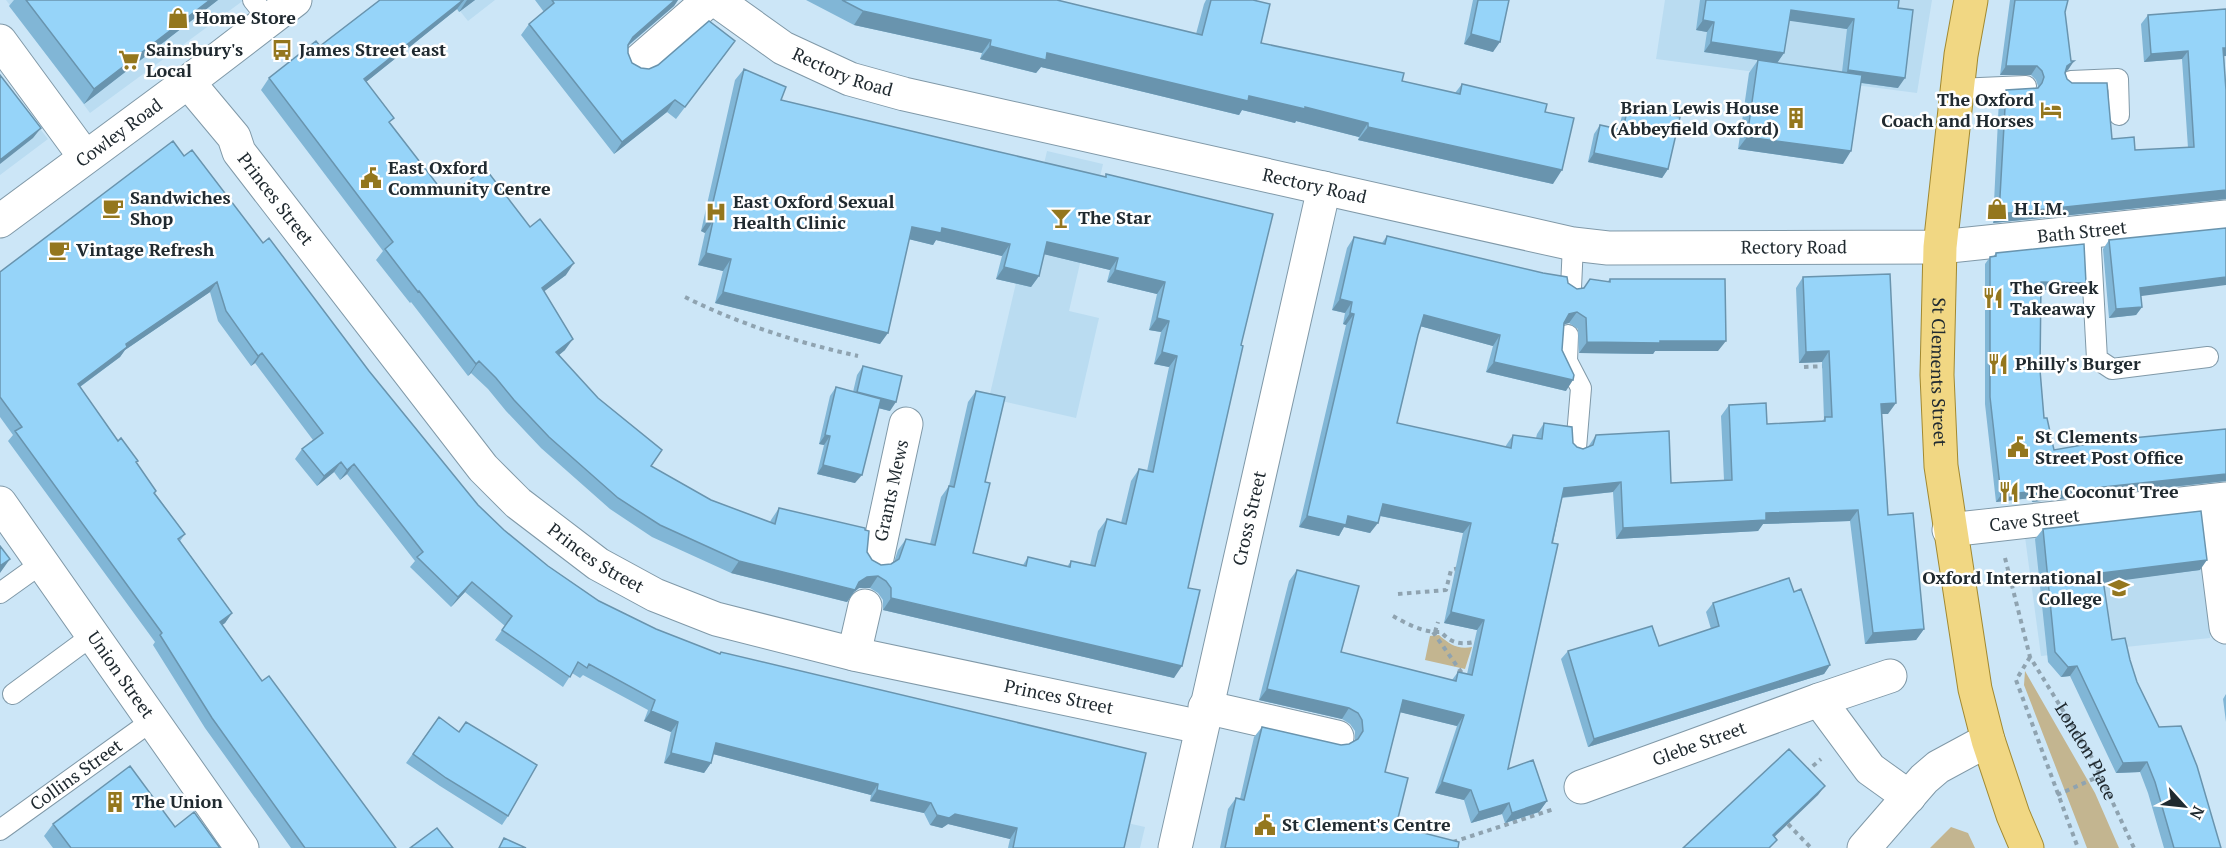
<svg xmlns="http://www.w3.org/2000/svg" width="2226" height="848" font-family="'PT Serif',serif">
<style>
.built{fill:#badcf1}
.green{fill:#c3b590}
.lines{fill:none;stroke-linecap:round;stroke-linejoin:round}
.lane-casing{stroke:#8099a8;stroke-width:22}
.street-casing{stroke:#8099a8;stroke-width:35}
.secondary-casing{stroke:#8099a8;stroke-width:35}
.primary-casing{stroke:#a28930;stroke-width:35}
.path{stroke:#8fa3b0;stroke-width:4;stroke-dasharray:4.5 4.5;stroke-linecap:butt}
.lane{stroke:#fff;stroke-width:20}
.street{stroke:#fff;stroke-width:33}
.secondary{stroke:#fff;stroke-width:33}
.primary{stroke:#f1d783;stroke-width:33}
.wall{fill:#81b6d6;fill-rule:evenodd}
.shaded-wall{fill:#6994ae}
.building{fill:#96d4f9;stroke:#6994ae;stroke-width:1.5}
.labels{text-anchor:middle;stroke-width:5;stroke-linejoin:round;paint-order:stroke}
.poi-label{font-size:18px;font-weight:bold;fill:#202a30;stroke:#fff;text-anchor:start}
.street-label{font-size:18px;fill:#202a30;stroke:#fff}
</style>
<rect width="100%" height="100%" fill="#cce6f7"/>
<path class="built" d="M6 0H244L90 113Z
M451 0H495L468 21Z
M1665 0H1932L1917 93 1656 59Z
M12 93 48 139 0 175V103Z
M1047 151 1103 164 1069 311 1099 318 1076 418 989 398Z
M2202 516 2210 638 2041 656 2025 537Z
M1096 816 1145 827 1140 848H1089Z"/>
<path class="green" d="M1439 635C1449 644 1458 650 1472 647L1465 669 1425 660 1430 636Z
M2025 671 2095 793 2119 848H2087L2024 685Z
M1951 827 1968 833 1975 848H1930Z"/>
<g class="lines">
<defs>
<g id="lane">
<path d="M253 0 269 20"/>
<path d="M2071 81 2118 79 2119 115"/>
<path d="M1957 89 2026 86"/>
<path d="M2090 231 2097 359 2112 369 2208 357"/>
<path d="M1571 288 1573 244"/>
<path d="M1568 335 1567 361 1581 388 1576 448"/>
<path d="M0 593 42 563"/>
<path d="M13 694 93 635"/>
<path id="s2" d="M0 830 153 720"/>
</g>
<g id="street">
<path id="s3" d="M716 0 783 48 850 79 904 94 1573 244 1608 248 1940 247 2226 217"/>
<path d="M0 41 85 157"/>
<path d="M638 62 709 0"/>
<path id="s4" d="M188 82 234 137 239 152 483 468 518 503 598 564 655 595 716 619 854 654 1201 727"/>
<path d="M2210 501 2226 627"/>
<path id="s5" d="M0 503 242 848"/>
<path id="s6" d="M1949 530 2226 499"/>
<path id="s7" d="M877 558 906 424"/>
<path d="M854 654 865 606"/>
<path d="M1819 700 1870 769 1909 797"/>
<path d="M1205 707 1337 737"/>
<path id="s8" d="M1581 787 1819 700 1890 676"/>
<path id="s9" d="M1175 848 1324 188"/>
</g>
<g id="secondary">
<path id="s10" d="M0 221 188 82 295 0"/>
<path d="M1864 848 1924 779 1938 767 1988 740"/>
</g>
<g id="primary">
<path id="s11" d="M1971 0 1961 55 1940 247 1937 375 1941 466 1975 689 1988 740 2013 815 2027 848"/>
</g>
</defs>
<use href="#lane" class="lane-casing"/>
<use href="#street" class="street-casing"/>
<use href="#secondary" class="secondary-casing"/>
<use href="#primary" class="primary-casing"/>
<g class="path">
<path d="M685 297C739 324 799 343 858 356"/>
<path d="M1804 367 1827 366"/>
<path id="s1" d="M2005 558 2030 657 2091 756 2134 848"/>
<path d="M1398 594 1446 590 1451 570 1460 568"/>
<path d="M1393 616C1407 624 1424 633 1441 632 1451 643 1460 645 1474 642"/>
<path d="M1433 632 1464 676"/>
<path d="M1435 632 1438 622"/>
<path d="M2030 657 2016 680 2078 848"/>
<path d="M1806 772 1821 759"/>
<path d="M2057 795 2100 776"/>
<path d="M1788 824 1811 848"/>
<path d="M1453 842 1554 809"/>
</g>
<use href="#lane" class="lane"/>
<use href="#street" class="street"/>
<use href="#secondary" class="secondary"/>
<use href="#primary" class="primary"/>
</g>
<path class="wall" d="M14 0H218L84 104 9 6Z
M380 0H475L459 12 457 9 366 82 390 123 447 197 566 275 544 291 565 350 559 355 651 466 711 500 770 522 771 520 779 508 867 552 872 560 881 565 891 564 894 562 898 550 906 539 930 544 941 497 949 486 968 402 976 391 985 482 973 553 1023 565 1028 557 1067 567 1071 561 1090 565 1098 531 1107 519 1121 523 1131 481 1139 469 1147 471 1169 367 1154 364 1161 332 1149 330 1157 294 1107 282 1110 270 1044 254 1039 276 1031 287 996 279 1002 256 936 240 933 245 909 239 880 344 715 303 723 271 698 265 705 233 701 231 735 80 744 69 781 100 991 150 1105 177 1106 174 1241 345 1188 588 1174 678 883 610V600L878 593 870 588H859L854 592 847 602 731 573 652 537 610 509 541 448 506 411 488 389 471 373 468 376 411 302 410 303 376 260 383 251 261 90 269 78 320 46Z
M535 0H678L674 6 628 46V53L632 63 641 68 649 69 727 52 676 119 667 112 614 154 521 35 529 24 544 12Z
M806 0H1057L1196 34 1204 4 1206 0H1253L1261 43 1402 81 1455 93 1462 84 1545 112 1553 184 1358 140 1359 137 1296 121 1295 123 1242 110 1239 115 1041 67 1036 73 980 59 982 53 854 25Z
M1473 0H1509L1493 52 1464 44Z
M1700 0H1899L1898 8V88L1861 83 1843 164 1738 149 1749 73 1758 60 1772 62 1704 52 1707 32 1696 30ZM1789 20 1847 29 1842 72 1777 63 1784 53Z
M2010 0H2068L2065 12 2068 70 2066 71 2065 73 2067 79 2112 139 2135 150 2188 148 2182 59 2144 62 2141 24 2148 15 2226 9V56H2224L2226 90V199L1993 223 1999 99 2006 90 2037 88 2038 86 2036 80 2031 75H2000Z
M1628 106 1668 169 1662 178 1588 162 1594 134 1600 125 1619 129 1622 115Z
M184 156 263 243 369 371 478 505 504 530 548 566 599 601 656 629 720 654 721 652 1124 848H1008L1010 839 948 824 942 828 930 825 924 813 870 801 871 795 713 754 711 763 704 773 664 763 671 732 644 721 648 710 583 675 580 678 572 673 563 687 495 640 505 626 465 592 451 607 410 567 415 561 347 474 340 480 334 472 317 486 295 459 302 449 313 440 255 363 251 366 218 321 210 292 125 350 120 357 80 387 118 441 136 463 156 491 155 493 185 534 180 541 232 613 225 623 222 625 262 681 396 848H291L205 728 153 645 155 642 8 441 13 435 0 417V272Z
M1387 236 1568 283 1577 289 1608 281 1610 279 1718 351H1655L1653 354 1579 353 1578 329 1569 323 1564 324 1562 350 1566 391 1486 372 1493 346 1420 326 1397 423 1505 447 1513 435 1536 438 1537 434 1544 423 1573 443 1577 447 1583 449 1588 447 1596 435 1671 483 1724 480 1721 416 1729 405 1767 424 1822 421 1824 419 1822 362 1799 363 1796 288 1803 277 1888 414H1882L1888 515 1924 629 1916 640 1865 644 1850 521 1763 524 1758 531 1616 539 1613 492 1562 498 1508 769 1547 801 1539 812 1505 823 1502 814 1471 823 1464 800 1435 793 1457 726 1400 712 1385 772 1396 826 1458 848H1220L1228 809 1236 798 1240 799 1254 737 1262 727 1341 745 1349 744 1355 741V731L1350 724 1342 719 1259 700 1289 581 1297 570 1341 652 1452 680 1458 672 1467 674 1477 630 1444 623 1463 533 1380 516 1370 533 1344 527 1339 536 1299 527 1346 325 1343 324 1345 313 1332 310 1347 248 1354 237 1382 243Z
M2109 240 2141 296 2142 307 2136 315 2109 318 2103 249Z
M1996 253 2081 290H2041L2040 370 2044 418 2054 450 2226 429V481L2032 502 2031 498 1996 502 1985 404V264L1990 257H1993Z
M863 366 890 411 878 408 855 483 817 474 824 445 819 444 830 396 836 387 853 392 857 375Z
M2043 529 2200 570 2103 582 2112 640 2130 660 2137 682 2159 727 2221 848H2164L2148 793 2140 772 2116 773 2070 676 2061 677 2048 662 2035 539Z
M1794 592 1830 665 1824 674 1588 747 1561 659 1568 651 1659 646 1711 629 1706 612 1713 603Z
M2226 694V722L2223 699Z
M439 717 459 732 508 816 502 825 440 786 406 763Z
M53 824 175 827 220 848H53L44 836Z"/>
<path class="shaded-wall" d="M210 0H218L84 104 94 89Z
M463 0H464L457 9 356 90 364 79Z
M467 0H475L459 12Z
M675 0H678L674 6 625 48 633 37Z
M1791 10 1854 19 1847 29 1784 20Z
M863 11 991 40 982 53 854 25Z
M1703 20 1714 22 1707 32 1696 30Z
M1471 34 1500 42 1493 52 1464 44Z
M1711 42 1784 53 1777 63 1704 52Z
M990 46 1047 53 1305 107 1368 123 1359 137 1296 121 1295 123 1242 110 1239 115 1041 67 1036 73 980 59Z
M2223 48H2226V56L2217 57Z
M2188 51 2182 59 2144 62 2151 54Z
M2074 61 2068 70 2061 75 2067 66Z
M2006 66H2037L2031 75H2000Z
M1848 70 1905 78 1898 88 1841 80Z
M675 100 667 112 614 154 622 142Z
M1368 127 1562 170 1553 184 1358 140Z
M41 128 33 138 0 164V160Z
M1747 137 1851 151 1843 164 1738 149Z
M1594 153 1668 169 1662 178 1588 162Z
M2226 190V199L1993 223 1999 214Z
M709 219 713 221 705 233 701 231Z
M912 227 942 228 1010 244 1002 256 936 240 933 245 904 238Z
M1047 242 1118 258 1110 270 1039 253Z
M706 253 731 259 723 271 698 265Z
M574 263 566 275 534 299 542 288Z
M1004 267 1039 276 1031 287 996 279Z
M1115 270 1165 282 1157 294 1107 282Z
M2226 277V285L2134 297 2140 288Z
M217 282 210 292 125 350 120 357 70 394 78 384 126 344Z
M2041 282 2086 283 2081 290H2036Z
M723 292 888 333 880 344 715 303Z
M1340 299 1352 302 1345 313 1332 310Z
M2142 307 2136 315 2109 318 2116 309Z
M1577 312 1569 323 1562 325 1569 314Z
M1350 313 1354 314 1346 325 1343 324Z
M1424 315 1500 335 1493 346 1416 325Z
M1157 318 1169 321 1161 332 1149 330Z
M573 339 565 350 548 364 556 352Z
M1660 341H1726L1718 351H1655L1653 354 1579 353 1587 342Z
M1829 351 1822 362 1799 363 1806 352Z
M1162 352 1177 356 1169 367 1154 364Z
M262 353 255 363 251 366 258 356Z
M479 361 471 373 468 376 476 364Z
M1494 362 1573 380 1566 391 1486 372Z
M857 392 896 402 890 411 851 401Z
M1896 403 1888 414H1874L1881 404Z
M825 435 830 436 824 445 819 444Z
M341 462 334 472 317 486 324 476Z
M354 464 347 474 340 480 347 470Z
M823 465 862 475 855 483 817 474Z
M2226 474V481L2032 502 2037 494Z
M1621 482 1613 492 1556 498 1564 488Z
M2036 491 2031 498 1996 502 2001 495Z
M1383 504 1471 523 1463 533 1376 515Z
M1858 510 1850 521 1763 524 1758 531 1616 539 1623 528 1766 513Z
M1307 516H1348L1378 523 1370 533 1344 527 1339 536 1299 527Z
M10 559 0 573V566Z
M2207 560 2200 570 2095 584 2102 573Z
M739 561 859 582 867 577 878 576 870 588H859L854 592 847 602 731 573Z
M472 582 465 592 451 607 458 597Z
M891 598 1182 666 1174 678 883 610Z
M1451 612 1484 620 1477 630 1444 623Z
M232 613 225 623 213 632 220 622Z
M1924 629 1916 640 1865 644 1873 633Z
M1830 665 1824 674 1588 747 1594 739Z
M2077 666 2070 676 2061 677 2068 667Z
M1267 689 1349 708 1342 719 1259 700Z
M1403 700 1464 715 1457 726 1395 711Z
M651 711 678 722 671 732 644 721Z
M716 743 878 784 871 795 709 753Z
M671 753 711 763 704 773 664 763Z
M2147 762 2140 772 2116 773 2123 763Z
M1442 782 1471 790 1464 800 1435 793Z
M1825 786 1818 795 1767 844 1773 835Z
M877 790 931 803 924 813 870 801Z
M1547 801 1539 812 1505 823 1512 813Z
M1509 803 1502 814 1471 823 1479 812Z
M955 814 1017 828 1010 839 948 824 942 828 930 825 937 815Z"/>
<path class="building" d="M26 0H210L94 89Z
M380 0H463L364 79 394 118 389 122 447 197 485 168 530 227 540 219 574 263 542 288 573 339 556 352 598 398 662 450 651 466 711 500 775 524 779 508 865 528V530L869 531 867 552 872 560 881 565 891 564 899 559 906 539 935 545 949 486 954 487 976 391 1005 397 985 482 990 483 973 553 1026 566 1028 557 1070 567 1071 561 1095 566 1107 519 1126 524 1139 469 1153 472 1177 356 1162 352 1169 321 1157 318 1165 282 1115 270 1118 258 1047 242 1039 276 1004 267 1010 244 942 228 941 233 912 227 888 333 723 292 731 259 706 253 713 221 709 219 744 69 786 87 781 100 991 150 1106 177V174L1273 214 1241 345 1243 346 1188 588 1200 590 1182 666 891 598V588L886 581 878 576 867 577 859 582 855 590 739 561 660 525 618 498 549 437 514 400 496 378 479 361 476 364 419 291 418 292 385 249 393 242 269 78 316 41 320 46Z
M552 0H675L633 37 628 45V53L632 63 641 68 649 69 658 65 709 21 735 41 685 107 675 100 622 142 529 24 554 3Z
M842 0H1057L1202 35 1211 0H1253L1270 4 1261 43 1404 73 1402 81 1460 94 1462 84 1547 104 1545 112 1574 118 1562 170 1368 127V123L1305 107V109L1249 96 1248 101 1047 53 1046 60 990 46 991 40 863 11Z
M1478 0H1509L1500 42 1471 34Z
M1706 0H1899L1898 8 1913 10 1905 78 1848 70 1854 19 1791 10 1784 53 1711 42 1714 22 1703 20Z
M2015 0H2068L2065 12 2071 61H2074L2067 66 2065 73 2067 79 2072 83H2107L2112 139 2134 137 2135 150 2194 147 2188 51 2151 54 2148 15 2226 9V48H2223L2226 90V190L1999 214 2006 90 2038 88 2042 83 2044 77 2042 71 2037 66H2006Z
M1758 60 1862 75 1851 151 1747 137Z
M0 75 41 128 0 160Z
M1628 106 1680 117 1668 169 1594 153 1600 125 1623 130Z
M173 141 184 156 192 150 263 243 269 238 369 371 478 505 504 530 548 566 599 601 656 629 720 654 721 652 1146 753 1124 848H1013L1017 828 955 814 949 818 937 815 931 803 877 790 878 784 716 743 711 763 671 753 678 722 651 711 655 700 589 664 587 668 578 662 570 677 502 630 512 616 472 582 458 597 417 557 423 552 354 464 347 470 341 462 324 476 302 449 323 433 262 353 258 356 226 311 217 282 126 344 127 347 78 384 118 441 121 438 138 461 136 462 156 491 154 493 185 534 178 539 232 613 220 622 262 681 269 676 396 848H305L212 718 160 635 162 633 15 431 22 427 0 397V272Z
M2226 228V277L2140 288 2142 307 2116 309 2109 240Z
M1387 236 1543 273 1567 277 1568 283 1577 289 1584 288 1590 279 1610 282V279H1725L1726 341H1660V343L1587 342 1586 318 1577 312 1569 314 1564 323 1562 350 1574 375 1573 380 1494 362 1500 335 1424 315 1418 335 1397 423 1511 448 1513 435 1542 439 1544 423 1572 427 1573 443 1577 447 1583 449 1593 445 1596 435 1669 431 1671 483 1732 480 1729 405 1766 403 1767 424 1825 421V417H1832L1829 351 1806 352 1803 277 1890 274 1896 403 1881 404 1888 515 1913 513 1924 629 1873 633 1858 510 1766 513V520L1623 528 1621 482 1564 488 1552 543 1558 544 1508 769 1533 760 1547 801 1512 813 1509 803 1479 812 1471 790 1442 782 1464 715 1403 700 1385 772 1408 778 1396 826 1459 842 1458 848H1225L1236 798 1244 800 1262 727 1341 745 1349 744 1358 739 1363 731 1362 720 1358 713 1349 708 1267 689 1297 570 1359 586 1341 652 1456 681 1458 672 1472 675 1484 620 1451 612 1471 523 1383 504 1378 523 1348 516 1346 525 1307 516 1354 314 1350 313 1352 302 1340 299 1354 237 1385 244Z
M2084 244 2086 283 2041 282 2040 370 2044 418H2047L2054 450 2111 440 2226 429V474L2037 494 2036 491 2001 495 1990 397V257L1996 256V253Z
M863 366 902 376 896 402 857 392Z
M836 387 881 399 862 475 823 465 830 436 825 435Z
M2201 511 2207 560 2102 573 2112 640 2125 638 2130 660 2137 682 2159 727 2181 726 2197 766 2221 848H2174L2155 782 2147 762 2123 763 2077 666 2068 667 2055 652 2043 529Z
M0 546 10 559 0 566Z
M1789 578 1794 592 1801 589 1830 665 1594 739 1568 651 1652 626 1659 646 1719 626 1713 603Z
M439 717 459 732 466 722 537 765 508 816 446 778 413 754Z
M1789 749 1825 786 1773 835 1777 840 1769 848H1683Z
M130 766 175 827 194 812 220 848H71L53 824Z
M437 828 453 848H410Z
M504 838 526 848H499Z"/>
<defs>
<symbol id="shop-bare" viewBox="-9 -9 18 18"><path d="M-5-2.5h2.3a2.7 3.5 0 0 1 5.4 0H5L5.5 6h-11ZM-1.5-2.5h3a1.5 2.3 0 0 0-3 0Z" fill="#94771e" stroke="#fff" stroke-width="2.5" paint-order="stroke"/></symbol>
<symbol id="bus-bare" viewBox="-9 -9 18 18"><path d="M-5-6H5V4H4V6H2V4H-2V6H-4V4H-5ZM-3.5-4V0h7V-4ZM-3.5 1.2v1.5H-2V1.2ZM2 1.2v1.5H3.5V1.2Z" fill="#94771e" stroke="#fff" stroke-width="2.5" paint-order="stroke"/></symbol>
<symbol id="supermarket-bare" viewBox="-9 -9 18 18"><path d="M-6-5.5h2.5l.6 2H6L4.5 2H-2.5L-4.4-4H-6ZM-1.5 3.2a1.3 1.3 0 1 0 .1 0ZM3 3.2a1.3 1.3 0 1 0 .1 0Z" fill="#94771e" stroke="#fff" stroke-width="2.5" paint-order="stroke"/></symbol>
<symbol id="hotel-bare" viewBox="-9 -9 18 18"><path d="M-6-4.5h1.5V1H6V5H4.5V3h-9V5H-6ZM-4 0a1.8 1.8 0 1 1 3.6 0ZM.5 0V-2.5h3Q6-2.5 6 0Z" fill="#94771e" stroke="#fff" stroke-width="2.5" paint-order="stroke"/></symbol>
<symbol id="building-bare" viewBox="-9 -9 18 18"><path d="M-4-6H4V6H1V3H-1V6H-4ZM-2.5-4.3h1.7v1.8h-1.7ZM.8-4.3h1.7v1.8H.8ZM-2.5-1h1.7V.8h-1.7ZM.8-1h1.7V.8H.8Z" fill="#94771e" stroke="#fff" stroke-width="2.5" paint-order="stroke"/></symbol>
<symbol id="civic-bare" viewBox="-9 -9 18 18"><path d="M-.6-6.5H3V-4.5H.6V-3L4-1V1h2V6H-6V1h2V-1L-.6-3ZM-1.2 2.5V6h2.4V2.5Z" fill="#94771e" stroke="#fff" stroke-width="2.5" paint-order="stroke"/></symbol>
<symbol id="cafe-bare" viewBox="-9 -9 18 18"><path d="M-5.5-4.5H6V0H3Q3 3.5 0 3.5H-2.5Q-5.5 3.5-5.5 0ZM3-3.2v2h1.7v-2ZM-6 4.5H4V6H-6Z" fill="#94771e" stroke="#fff" stroke-width="2.5" paint-order="stroke"/></symbol>
<symbol id="hospital-bare" viewBox="-9 -9 18 18"><path d="M-5-5h3v3.5h4V-5h3V5h-3V1.5h-4V5h-3Z" fill="#94771e" stroke="#fff" stroke-width="2.5" paint-order="stroke"/></symbol>
<symbol id="bar-bare" viewBox="-9 -9 18 18"><path d="M-6-5H6L.8 .8V4.5H3.5V6h-7V4.5H-.8V.8Z" fill="#94771e" stroke="#fff" stroke-width="2.5" paint-order="stroke"/></symbol>
<symbol id="restaurant-bare" viewBox="-9 -9 18 18"><path d="M-5-6h1v4h1v-4h1v4h1v-4h1v5L-1.5 .5V6h-2V.5L-5-1ZM5-6V6H3V1.5H1.5Q1.5-4 5-6Z" fill="#94771e" stroke="#fff" stroke-width="2.5" paint-order="stroke"/></symbol>
<symbol id="school-bare" viewBox="-9 -9 18 18"><path d="M0-5L7-2L0 1L-7-2ZM-4 1L0 2.5L4 1V4Q0 6-4 4Z" fill="#94771e" stroke="#fff" stroke-width="2.5" paint-order="stroke"/></symbol>
</defs>
<g fill-rule="evenodd">
<use href="#shop-bare" x="163" y="3" width="30" height="30"/>
<use href="#bus-bare" x="267" y="35" width="30" height="30"/>
<use href="#supermarket-bare" x="114" y="45" width="30" height="30"/>
<use href="#hotel-bare" x="2036" y="95" width="30" height="30"/>
<use href="#building-bare" x="1781" y="103" width="30" height="30"/>
<use href="#civic-bare" x="356" y="163" width="30" height="30"/>
<use href="#cafe-bare" x="98" y="193" width="30" height="30"/>
<use href="#shop-bare" x="1982" y="194" width="30" height="30"/>
<use href="#hospital-bare" x="701" y="197" width="30" height="30"/>
<use href="#bar-bare" x="1046" y="203" width="30" height="30"/>
<use href="#cafe-bare" x="44" y="235" width="30" height="30"/>
<use href="#restaurant-bare" x="1978" y="283" width="30" height="30"/>
<use href="#restaurant-bare" x="1983" y="349" width="30" height="30"/>
<use href="#civic-bare" x="2003" y="432" width="30" height="30"/>
<use href="#restaurant-bare" x="1994" y="477" width="30" height="30"/>
<use href="#school-bare" x="2104" y="573" width="30" height="30"/>
<use href="#building-bare" x="100" y="787" width="30" height="30"/>
<use href="#civic-bare" x="1250" y="810" width="30" height="30"/>
</g>
<g class="labels">
<g class="poi-label">
<text x="195" y="24">Home Store</text>
<text x="146" y="56">Sainsbury's<tspan x="146" dy="21">Local</tspan></text>
<text x="299" y="56">James Street east</text>
<text x="2034" y="106" text-anchor="end">The Oxford<tspan x="2034" dy="21">Coach and Horses</tspan></text>
<text x="1779" y="114" text-anchor="end">Brian Lewis House<tspan x="1779" dy="21">(Abbeyfield Oxford)</tspan></text>
<text x="388" y="174">East Oxford<tspan x="388" dy="21">Community Centre</tspan></text>
<text x="130" y="204">Sandwiches<tspan x="130" dy="21">Shop</tspan></text>
<text x="733" y="208">East Oxford Sexual<tspan x="733" dy="21">Health Clinic</tspan></text>
<text x="2014" y="215">H.I.M.</text>
<text x="1078" y="224">The Star</text>
<text x="76" y="256">Vintage Refresh</text>
<text x="2010" y="294">The Greek<tspan x="2010" dy="21">Takeaway</tspan></text>
<text x="2015" y="370">Philly's Burger</text>
<text x="2035" y="443">St Clements<tspan x="2035" dy="21">Street Post Office</tspan></text>
<text x="2026" y="498">The Coconut Tree</text>
<text x="2102" y="584" text-anchor="end">Oxford International<tspan x="2102" dy="21">College</tspan></text>
<text x="132" y="808">The Union</text>
<text x="1282" y="831">St Clement's Centre</text>
</g>
<g class="street-label">
<text dy="6" stroke="none"><textPath href="#s3" startOffset="147">Rectory Road</textPath></text>
<text dy="6" stroke="none"><textPath href="#s10" startOffset="148">Cowley Road</textPath></text>
<text dy="6" stroke="none"><textPath href="#s3" startOffset="633">Rectory Road</textPath></text>
<text dy="6" stroke="none"><textPath href="#s4" startOffset="147">Princes Street</textPath></text>
<text dy="6" stroke="none"><textPath href="#s3" startOffset="1408">Bath Street</textPath></text>
<text dy="6" stroke="none"><textPath href="#s3" startOffset="1119">Rectory Road</textPath></text>
<text dy="6" stroke="none"><textPath href="#s11" startOffset="374">St Clements Street</textPath></text>
<text dy="6" stroke="none"><textPath href="#s7" startOffset="69">Grants Mews</textPath></text>
<text dy="6" stroke="none"><textPath href="#s9" startOffset="338">Cross Street</textPath></text>
<text dy="6" stroke="none"><textPath href="#s6" startOffset="86">Cave Street</textPath></text>
<text dy="6" stroke="none"><textPath href="#s4" startOffset="632">Princes Street</textPath></text>
<text dy="6" stroke="none"><textPath href="#s5" startOffset="210">Union Street</textPath></text>
<text dy="6" stroke="none"><textPath href="#s4" startOffset="1119">Princes Street</textPath></text>
<text dy="6" stroke="none"><textPath href="#s8" startOffset="126">Glebe Street</textPath></text>
<text dy="6" stroke="none"><textPath href="#s1" startOffset="212">London Place</textPath></text>
<text dy="6" stroke="none"><textPath href="#s2" startOffset="94">Collins Street</textPath></text>
</g>
</g>
<g transform="translate(2184 806) rotate(117)" stroke="#ffffff" stroke-width="4.5" paint-order="stroke">
<path d="M0-4.5L10 22L0 15L-10 22Z" fill="#202a30"/>
<text y="-9" font-size="16" font-weight="bold" text-anchor="middle" fill="#202a30">N</text>
</g>
</svg>
